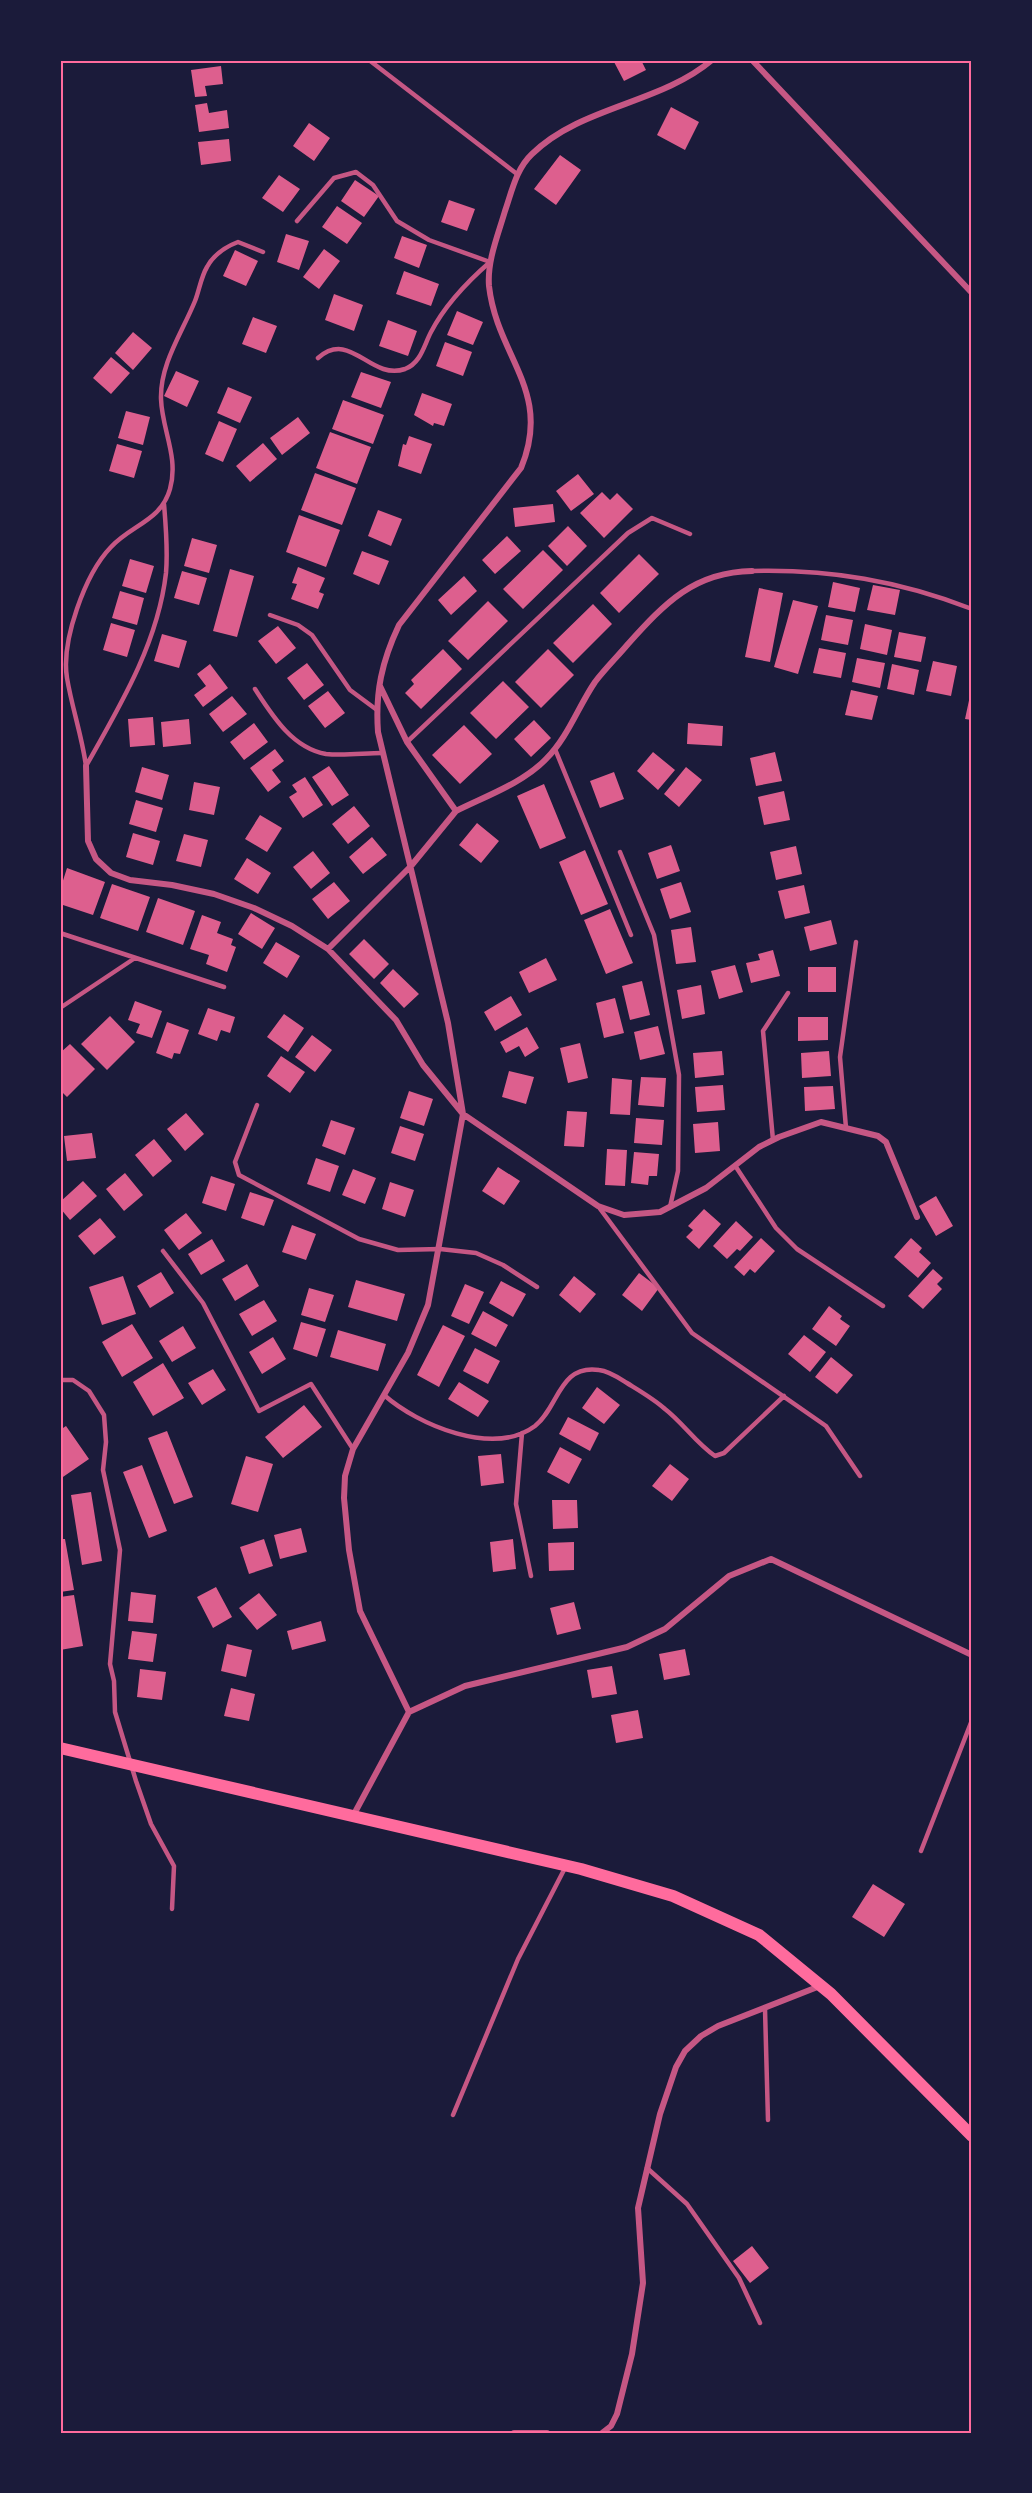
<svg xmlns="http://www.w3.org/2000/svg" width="1032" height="2493" font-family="'DM Sans',sans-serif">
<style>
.building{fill:#dd5f8e}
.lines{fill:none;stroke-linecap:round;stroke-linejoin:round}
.service{stroke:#c65784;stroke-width:4.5}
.minor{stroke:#c65784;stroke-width:6}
.secondary{stroke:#ff6b9d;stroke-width:12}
.neatline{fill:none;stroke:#ff6b9d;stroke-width:2}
</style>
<rect width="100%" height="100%" fill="#1b1b3a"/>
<path class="building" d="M613 60H641L646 70 624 81Z
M221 66 223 84 205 86 207 96 195 97 191 70Z
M207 103 209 113 227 110 229 128 199 132 195 105Z
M671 107 699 122 685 150 657 135Z
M309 123 330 138 314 161 293 146Z
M229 139 231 161 201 165 198 142Z
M560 155 581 170 556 205 534 189Z
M279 175 300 189 283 212 262 198Z
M355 180 379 196 364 217 341 201Z
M449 200 475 209 467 231 441 222Z
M337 206 362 223 347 244 322 227Z
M286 234 309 241 299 270 277 262Z
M402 236 427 245 419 268 394 258Z
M324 249 340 261 319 289 303 277Z
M235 250 258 261 246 286 223 276Z
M404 271 439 284 431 306 396 294Z
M334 294 363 305 354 331 325 320Z
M457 311 483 322 473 345 447 335Z
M253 317 277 326 266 353 242 344Z
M388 320 417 331 408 356 379 346Z
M133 332 152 348 133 370 115 353Z
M445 342 472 352 463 376 436 366Z
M111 357 130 373 111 394 93 378Z
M176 371 199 381 187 407 164 396Z
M361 372 391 382 381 408 351 397Z
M228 387 252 397 240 423 217 413Z
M422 393 452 404 444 426 434 423 433 426 414 415Z
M343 400 384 415 373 444 332 429Z
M126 411 150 417 143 445 118 438Z
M298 417 310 433 282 455 270 438Z
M219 421 237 429 223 462 205 454Z
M330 432 371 447 357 484 316 468Z
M409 436 432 444 421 474 398 466 403 444 406 445Z
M263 443 277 459 250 482 236 466Z
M117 444 142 451 134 478 109 471Z
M315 473 356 488 342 525 301 510Z
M578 474 594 494 571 511 556 491Z
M602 492 610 500 617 493 633 509 604 538 580 513Z
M553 504 555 522 515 527 513 508Z
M378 510 402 519 391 546 368 536Z
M299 515 340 530 326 567 286 552Z
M568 526 587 546 567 566 548 546Z
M507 536 521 551 495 574 482 560Z
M192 538 217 545 209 573 184 566Z
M543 550 563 570 523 609 503 589Z
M362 551 389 561 379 585 353 574Z
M639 554 659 574 619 613 600 593Z
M130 559 154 566 146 593 122 586Z
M298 567 325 578 319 592 324 594 318 609 291 599 297 584 292 583Z
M230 569 254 576 237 637 213 631Z
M182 571 207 578 199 605 174 598Z
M464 576 477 591 451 615 438 600Z
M833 582 860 588 855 612 828 607Z
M873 585 900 590 895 615 867 610Z
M759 588 783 593 770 662 745 657Z
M120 591 144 598 137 625 112 618Z
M793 600 818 606 798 674 774 667Z
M488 601 508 621 468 660 448 641Z
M593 604 612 624 573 663 553 643Z
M826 615 853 620 848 645 821 640Z
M111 623 135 630 127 657 103 650Z
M865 624 892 630 887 655 860 649Z
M278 626 296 648 276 664 258 641Z
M899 632 926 637 921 662 894 657Z
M162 634 187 641 179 668 154 661Z
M819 648 846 653 841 678 813 673Z
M443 649 462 669 421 709 405 693 414 684 411 680Z
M548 649 574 675 541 708 515 682Z
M857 658 885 663 880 688 852 682Z
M933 661 957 666 951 696 926 691Z
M307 663 324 685 304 700 287 678Z
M210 664 228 688 203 707 194 695 206 686 197 674Z
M892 664 919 670 914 695 887 689Z
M503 681 529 707 496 739 470 713Z
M851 690 878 696 872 720 845 715Z
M328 691 345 713 325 728 308 706Z
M971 691H972V720L965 719Z
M232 696 247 714 223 732 209 714Z
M153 717 155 745 130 747 128 719Z
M189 719 191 744 163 747 161 722Z
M534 720 551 738 531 757 514 739Z
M254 723 268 742 244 760 230 742Z
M688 723 723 726 722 746 687 744Z
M464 725 492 754 460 784 432 755Z
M275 749 284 761 272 770 281 782 268 792 250 768Z
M653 752 675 770 658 790 637 771Z
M775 752 782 781 756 786 750 758Z
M329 766 349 795 332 806 312 777Z
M142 767 169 775 162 800 135 792Z
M686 767 702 780 679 807 664 794Z
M614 772 624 799 600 808 590 781Z
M305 777 323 805 303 818 289 797 297 792 292 785Z
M194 782 220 787 214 815 189 810Z
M544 784 566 838 540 849 517 796Z
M784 791 790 820 764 825 758 797Z
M136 800 163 808 156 832 129 824Z
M354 806 370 826 348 844 332 824Z
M260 815 282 828 267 852 245 839Z
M477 823 499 841 481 863 459 845Z
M133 833 160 841 153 865 126 857Z
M184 834 208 840 201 867 176 861Z
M372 837 387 855 363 874 349 857Z
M671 845 680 871 657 879 648 853Z
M796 846 802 874 776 880 770 852Z
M585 850 608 904 581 915 559 862Z
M313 851 330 873 311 889 293 867Z
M247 858 271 873 258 894 234 879Z
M67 868 105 882 93 915 60 904V890Z
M334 882 350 901 328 919 312 899Z
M681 882 691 912 670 919 660 889Z
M112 884 150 897 138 931 100 918Z
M804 885 810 913 785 919 778 891Z
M158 898 195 911 183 945 146 932Z
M610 909 633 963 606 974 584 920Z
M251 913 275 928 262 949 238 934Z
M202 915 221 922 217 933 233 939 231 945 236 947 227 972 206 964 209 955 190 949Z
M831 920 837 944 810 951 804 927Z
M691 927 696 962 676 964 671 930Z
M364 939 389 964 374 979 349 954Z
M276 942 300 956 287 978 263 963Z
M773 950 780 976 751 983 746 963 760 960 758 954Z
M546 958 557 980 529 993 519 972Z
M735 965 743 992 719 999 711 971Z
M808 967H836V992H808Z
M393 969 419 994 404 1008 380 983Z
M642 981 650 1015 630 1020 622 986Z
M701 985 705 1014 682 1019 677 990Z
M511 996 522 1015 495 1031 484 1012Z
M615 998 624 1033 604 1038 596 1003Z
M135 1001 162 1011 152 1038 136 1033 140 1024 128 1020Z
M208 1008 235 1017 230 1033 221 1030 217 1041 198 1034Z
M284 1014 304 1028 288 1052 267 1037Z
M110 1016 135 1042 107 1070 81 1044Z
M798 1017H828V1040L798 1041Z
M167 1022 189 1030 180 1054 174 1053 172 1059 156 1053Z
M658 1026 665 1054 640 1060 634 1032Z
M527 1027 539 1048 525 1057 519 1046 506 1053 500 1042Z
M312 1035 332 1050 315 1072 295 1057Z
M580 1043 588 1078 568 1083 560 1048Z
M70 1044 95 1069 67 1097 60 1090V1053Z
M722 1051 724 1075 695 1078 693 1053Z
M829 1051 831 1076 802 1078 801 1053Z
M281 1056 305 1072 290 1093 267 1076Z
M509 1071 534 1077 526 1104 502 1097Z
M641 1077 666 1078 664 1107 638 1105Z
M612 1078 632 1080 630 1115 610 1114Z
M723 1085 725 1110 697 1112 695 1087Z
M833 1086 835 1109 805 1111 804 1087Z
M409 1091 433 1099 424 1126 400 1118Z
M567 1111 587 1112 584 1147 564 1146Z
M186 1113 204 1134 185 1151 167 1129Z
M636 1118 664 1120 662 1145 634 1143Z
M331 1120 355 1128 345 1155 322 1146Z
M718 1122 720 1151 695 1153 693 1124Z
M400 1126 424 1134 415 1161 391 1153Z
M92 1133 96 1158 67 1161 64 1136Z
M154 1139 172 1161 153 1177 135 1155Z
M607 1149 627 1150 625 1186 605 1185Z
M634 1152 659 1154 657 1176H649L648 1185 631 1183Z
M316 1158 339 1166 330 1192 307 1184Z
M498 1167 520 1181 504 1205 482 1191Z
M353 1169 376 1178 365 1204 342 1195Z
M125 1173 143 1195 124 1211 106 1189Z
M211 1176 235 1184 226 1211 202 1203Z
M83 1181 97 1196 70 1220 60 1208V1202Z
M390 1182 414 1190 405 1217 382 1209Z
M250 1192 274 1200 264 1226 241 1218Z
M936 1196 953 1226 936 1236 919 1206Z
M704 1209 721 1224 699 1249 686 1237 693 1230 688 1226Z
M186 1213 202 1233 179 1250 164 1230Z
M100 1218 116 1237 94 1255 78 1236Z
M736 1221 753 1237 740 1251 737 1249 727 1259 713 1246Z
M292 1225 316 1234 306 1260 282 1252Z
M761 1238 775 1251 755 1273 750 1269 744 1276 734 1267Z
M911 1238 922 1248 919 1252 931 1263 918 1278 894 1257Z
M212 1239 225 1261 201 1275 188 1254Z
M247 1264 259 1286 235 1301 222 1279Z
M933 1269 943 1278 937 1284 942 1289 923 1309 908 1296Z
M161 1272 174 1293 150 1308 137 1286Z
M639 1273 659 1288 642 1311 622 1295Z
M123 1276 136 1314 102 1325 89 1287Z
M574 1276 596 1294 580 1313 559 1295Z
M356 1280 405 1294 397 1321 348 1307Z
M501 1281 526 1294 513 1317 489 1303Z
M465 1284 484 1292 469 1324 451 1316Z
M309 1288 334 1295 325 1322 301 1315Z
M264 1300 277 1321 252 1336 239 1314Z
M829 1306 842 1316 840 1319 850 1326 836 1346 812 1329Z
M483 1311 508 1325 496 1347 471 1334Z
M301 1322 326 1329 317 1357 293 1349Z
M132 1324 153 1358 122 1377 102 1342Z
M443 1325 465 1336 439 1387 417 1375Z
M183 1326 196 1348 172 1362 159 1341Z
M338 1330 386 1344 378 1371 330 1357Z
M804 1335 826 1352 810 1372 788 1354Z
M273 1337 286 1359 262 1374 249 1352Z
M475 1348 500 1361 488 1384 463 1371Z
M831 1357 853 1375 837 1394 815 1377Z
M163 1363 184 1398 153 1416 133 1382Z
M213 1369 226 1390 202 1405 188 1383Z
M459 1382 489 1401 478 1417 448 1399Z
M597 1387 620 1405 604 1424 582 1408Z
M304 1405 322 1427 283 1458 265 1437Z
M568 1417 599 1433 590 1451 559 1434Z
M66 1426 89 1459 60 1479V1430Z
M167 1431 193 1497 174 1504 148 1438Z
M560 1447 582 1459 569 1484 547 1472Z
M501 1454 504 1483 481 1486 478 1456Z
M246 1456 273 1464 258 1512 231 1504Z
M670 1464 689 1479 672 1501 652 1486Z
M142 1465 167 1531 149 1538 123 1472Z
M91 1492 102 1561 82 1565 71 1495Z
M552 1500H577L578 1528 553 1529Z
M301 1528 307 1552 280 1559 274 1535Z
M60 1539H65L74 1590 60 1592Z
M264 1539 273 1566 249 1574 240 1547Z
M513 1539 516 1569 493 1572 490 1542Z
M574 1542V1570L549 1571 548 1543Z
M216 1587 232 1617 213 1628 197 1597Z
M131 1592 156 1595 153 1623 128 1621Z
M259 1593 277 1615 257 1630 239 1608Z
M74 1595 83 1646 60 1650V1597Z
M574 1602 581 1629 557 1635 550 1608Z
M321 1621 326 1641 292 1650 287 1631Z
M132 1631 157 1634 153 1662 128 1659Z
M227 1644 252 1650 246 1677 221 1671Z
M685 1649 690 1675 664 1680 659 1654Z
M612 1666 617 1694 592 1698 587 1670Z
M140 1669 166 1672 162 1700 137 1697Z
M231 1688 255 1694 249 1721 224 1716Z
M638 1710 643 1738 616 1743 611 1715Z
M873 1884 905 1904 884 1937 852 1917Z
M752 2246 769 2268 750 2283 733 2261Z"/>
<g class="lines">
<path class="service" d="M369 60 517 174
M297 221 334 178 356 172 373 185 397 221 429 240 490 262C467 282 445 305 431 332 424 345 421 363 405 369 370 381 351 329 318 358
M752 571C830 569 900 581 972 609
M270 615 298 625 312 635 350 690 377 710
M255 689C272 715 292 748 326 754 344 756 365 753 382 753
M407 742 628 533 652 518 690 534
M555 749 631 935
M86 766C82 736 72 708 67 678 61 641 85 574 111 547 131 525 161 521 170 489 179 457 162 430 161 399 160 364 182 333 195 301 199 291 201 277 207 267 214 254 225 247 238 242L263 252
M86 766C120 706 158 643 166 573 168 550 166 527 164 504
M620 852 654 935 679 1075 678 1171 670 1207
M60 933 224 987
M60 1008 135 958
M257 1105 235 1162 239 1175 359 1239 398 1250 440 1249 476 1253 503 1265 537 1287
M846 1128 840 1057 856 942
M773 1140 763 1031 788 993
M736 1167 776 1228 797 1249 883 1306
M598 1206 692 1333 826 1426 860 1476
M163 1251 203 1303 259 1411 311 1384 353 1449
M60 1380H73L89 1391 104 1415 106 1442 103 1470 120 1550 110 1664 114 1681 115 1712 136 1781 151 1824 174 1866 172 1909
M384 1395C418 1425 493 1457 535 1426 559 1407 559 1364 599 1370 609 1371 619 1378 627 1383 640 1391 654 1399 665 1409 683 1423 696 1443 715 1456L724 1453 784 1396
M522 1433 516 1504 531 1576
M921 1851 972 1720
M765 2009 768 2120
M453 2115 518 1959 565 1868
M647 2168 687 2204 739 2278 760 2323"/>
<path class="minor" d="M752 60 972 293
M86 766 88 841 96 859 111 873 130 880 172 885 214 894 254 908 292 926 328 949 396 1020 423 1065 463 1114 598 1206 624 1215 660 1212 706 1188 759 1147 779 1137 821 1122 878 1136 886 1142 917 1217
M456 811C486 796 523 783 546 759 568 737 578 707 595 682 605 669 617 657 628 644 665 603 694 572 752 571
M328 949 411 866 456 811 407 742 380 686
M409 1712 465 1686 627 1647 665 1629 729 1576 771 1559 972 1655
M353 1816 409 1712 360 1611 349 1550 344 1498 345 1476 353 1449 408 1353 428 1305 463 1114 448 1023 378 732C375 692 382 661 399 625L521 468C553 391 497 357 489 286 487 261 498 235 505 211 512 191 516 169 532 154 581 106 660 104 712 60
M514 2433H547
M602 2433 611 2426 617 2414 632 2354 643 2283 638 2208 660 2114 676 2067 685 2051 701 2036 718 2026 820 1986"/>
<path class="secondary" d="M60 1748 581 1869 673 1896 759 1935 831 1994 972 2136"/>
</g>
<rect width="1032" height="2493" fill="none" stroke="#1b1b3a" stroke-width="123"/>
<rect x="62" y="62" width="908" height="2370" class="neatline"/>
</svg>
